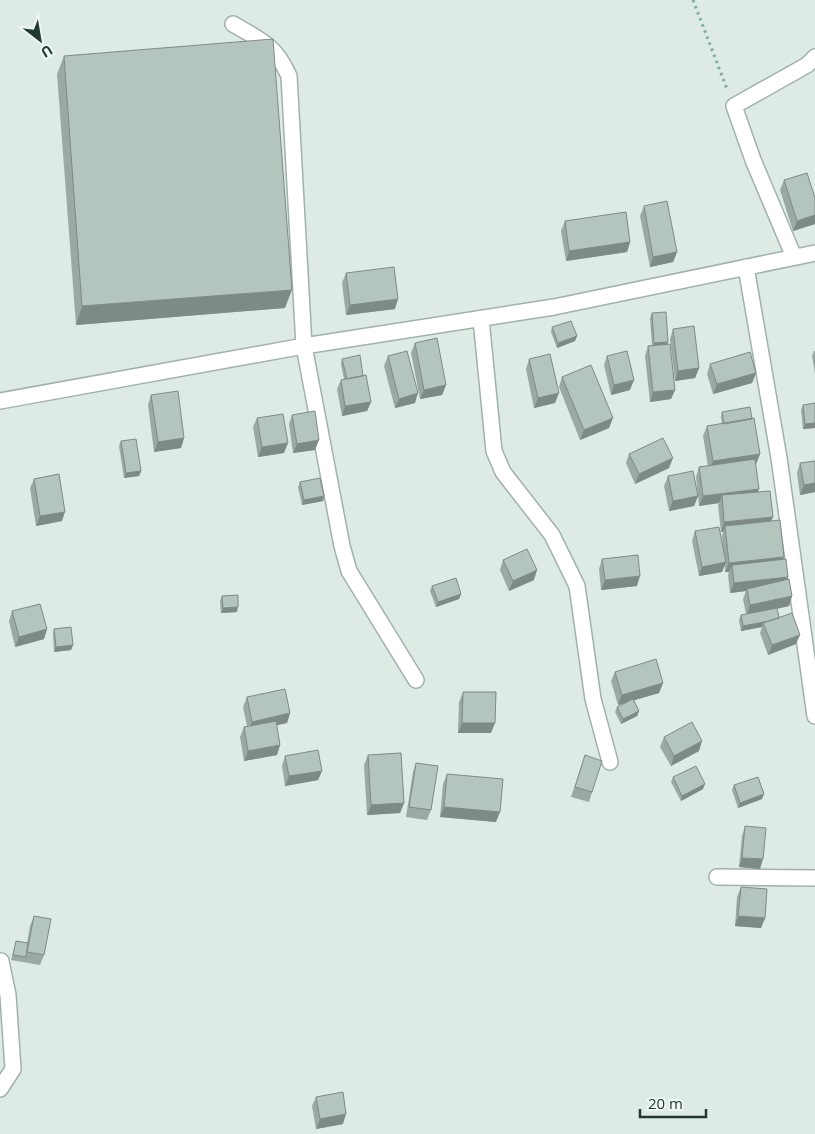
<svg xmlns="http://www.w3.org/2000/svg" width="815" height="1134" font-family="'Open Sans',sans-serif">
<style>
.lines{fill:none;stroke-linecap:round;stroke-linejoin:round}
.minor-casing{stroke:#a1b2ab;stroke-width:18}
.path{stroke:#7eae9c;stroke-width:3;stroke-dasharray:2.5 4;stroke-linecap:butt}
.minor{stroke:#fff;stroke-width:15}
.wall{fill:#9ba9a3}
.shaded-wall{fill:#7e8a84}
.building{fill:#b4c5bd;stroke:#7e8a84}
</style>
<rect width="100%" height="100%" fill="#deeae4"/>
<g class="lines">
<defs>
<path id="minor" d="M233 24C262 41 275 45 289 76L304 346 342 546 349 571 416 680
M794 257 753 160 734 106 807 65 815 57
M746 267 779 458 815 716
M481 319 494 451 503 472 552 535 577 586 593 699 610 762
M0 401 304 346 554 307 815 253
M717 877 815 878
M0 1089 13 1069 8 995 1 961"/>
</defs>
<use href="#minor" class="minor-casing"/>
<path class="path" d="M693 0 727 89"/>
<use href="#minor" class="minor"/>
</g>
<path class="wall" d="M64 56 285 308 76 325 57 74Z
M784 180 815 198V224L793 231 780 190Z
M644 206 677 252 673 262 650 267 640 216Z
M565 221 630 242 627 252 566 261 561 231Z
M346 273 395 309 346 315 342 283Z
M652 313 668 342 667 344 675 390 671 399 650 402 645 356 648 346 652 345 650 318Z
M552 327 577 336 575 341 557 348 551 332Z
M673 329 699 368 695 378 675 381 670 339Z
M415 343 446 385 442 395 420 399 411 353Z
M814 351H815V374L812 356Z
M388 356 415 403 395 408 384 366Z
M607 356 630 390 611 395 604 365Z
M342 359 363 376 371 402 367 411 342 416 337 389 341 380 344 379 341 364Z
M529 359 555 403 534 408 526 369Z
M710 364 756 373 752 383 713 394 707 374Z
M562 377 609 428 580 440 559 387Z
M151 395 184 438 181 448 154 452 148 405Z
M815 403V428L803 429 801 410 803 405Z
M722 412 752 419 760 454 756 464 758 492 773 517 771 521 784 557 783 559 787 580 792 596 789 606 777 609 779 618 796 644 768 655 760 633 762 627 741 631 739 620 741 615 746 614 743 599 746 591 730 593 728 575 729 572H725V565L722 572 699 576 692 541 695 531 723 546 722 536 723 532H721L718 505 719 503 699 506 696 477 699 467 708 466 703 436 707 426 722 424 721 417Z
M292 415 315 450 293 453 289 424Z
M257 418 284 453 258 457 253 427Z
M121 441 141 471 139 476 124 478 119 446Z
M629 454 669 468 635 484 626 463Z
M815 461V492L800 495 797 473 800 463Z
M668 476 698 496 694 506 669 511 664 486Z
M34 479 62 521 36 526 30 488Z
M300 482 324 496 323 501 302 505 298 487Z
M602 559 637 586 601 590 599 569Z
M503 560 534 580 509 591 500 570Z
M432 586 461 594 459 599 436 607 430 591Z
M222 596 237 612 221 613 220 601Z
M12 611 47 629 44 639 15 647 9 621Z
M54 629 73 645 71 650 54 652 53 634Z
M615 672 663 683 659 693 634 700 639 711 637 716 621 724 615 712 617 707 624 703 618 705 611 681Z
M463 692 491 733H458L459 702Z
M247 697 290 713 287 723 276 725 280 745 277 755 244 761 240 737 244 727 247 726 243 707Z
M664 737 699 751 671 766 660 747Z
M368 755 404 803 400 813 367 815 364 765Z
M585 755 592 792 589 802 571 797Z
M285 756 322 771 318 780 285 786 282 766Z
M416 763 431 810 427 820 406 817 413 772Z
M447 774 496 822 440 817 443 784Z
M673 777 703 789 681 801 671 782Z
M734 785 762 799 738 808 732 790Z
M745 826 760 869 739 867 742 836Z
M741 887 765 918 761 928 735 926 737 897Z
M34 916 44 955 40 965 11 960 16 941 27 943 30 926Z
M316 1097 343 1124 316 1129 312 1106Z"/>
<path class="shaded-wall" d="M815 215V224L793 231 797 221Z
M630 242 627 252 566 261 569 251Z
M677 252 673 262 650 267 653 257Z
M292 290 285 308 76 325 82 306Z
M398 299 395 309 346 315 350 305Z
M577 336 575 341 557 348 558 343Z
M668 342 666 347 653 348 654 343Z
M699 368 695 378 675 381 678 371Z
M756 373 752 383 713 394 717 384Z
M634 380 630 390 611 395 614 385Z
M446 385 442 395 420 399 424 390Z
M675 390 671 399 650 402 653 392Z
M418 393 415 403 395 408 399 399Z
M559 393 555 403 534 408 538 398Z
M371 402 367 411 342 416 345 406Z
M613 418 609 428 580 440 584 430Z
M815 423V428L803 429 805 424Z
M184 438 181 448 154 452 158 442Z
M319 440 315 450 293 453 297 444Z
M288 443 284 453 258 457 262 447Z
M760 454 756 464 709 471 713 461Z
M673 458 669 468 635 484 639 474Z
M141 471 139 476 124 478 126 473Z
M815 483V492L800 495 804 485Z
M759 489 755 499 722 495 719 503 699 506 703 496Z
M324 496 323 501 302 505 304 500Z
M698 496 694 506 669 511 673 501Z
M65 512 62 521 36 526 40 516Z
M773 517 769 527 725 526 723 532H721L724 522Z
M784 557 780 567 732 565 729 572H725L729 563Z
M726 562 722 572 699 576 702 567Z
M537 570 534 580 509 591 513 581Z
M640 576 637 586 601 590 605 580Z
M788 577 784 587 747 589 746 591 730 593 734 583Z
M461 594 459 599 436 607 438 602Z
M792 596 789 606 747 615 750 605Z
M238 607 237 612 221 613 223 608Z
M779 619 763 623 762 627 741 631 743 626Z
M47 629 44 639 15 647 19 637Z
M800 635 796 644 768 655 772 645Z
M73 645 71 650 54 652 56 647Z
M663 683 659 693 618 705 622 695Z
M639 711 637 716 621 724 623 719Z
M290 713 287 723 248 732 252 722Z
M462 723H495L491 733H458Z
M702 741 699 751 671 766 674 756Z
M280 745 277 755 244 761 248 751Z
M322 771 318 780 285 786 289 776Z
M705 784 703 789 681 801 682 796Z
M764 794 762 799 738 808 740 803Z
M404 803 400 813 367 815 371 805Z
M444 807 500 812 496 822 440 817Z
M742 858 763 859 760 869 739 867Z
M738 916 765 918 761 928 735 926Z
M346 1114 343 1124 316 1129 320 1119Z"/>
<path class="building" d="M273 39 292 290 82 306 64 56Z
M807 173 815 198V215L797 221 784 180Z
M667 201 677 252 653 257 644 206Z
M626 212 630 242 569 251 565 221Z
M394 267 398 299 350 305 346 273Z
M666 312 668 342 654 343 652 313Z
M571 321 577 336 558 343 552 327Z
M694 326 699 368 678 371 673 329Z
M437 338 446 385 424 390 415 343Z
M670 344 675 390 653 392 648 346Z
M407 351 418 393 399 399 388 356Z
M627 351 634 380 614 385 607 356Z
M750 352 756 373 717 384 710 364Z
M550 354 559 393 538 398 529 359Z
M360 355 363 376 347 379 342 359Z
M591 365 613 418 584 430 562 377Z
M366 375 371 402 345 406 341 380Z
M178 391 184 438 158 442 151 395Z
M815 403V423L805 424 803 405Z
M750 407 752 419 724 424 722 412Z
M315 411 319 440 297 444 292 415Z
M283 414 288 443 262 447 257 418Z
M754 418 760 454 713 461 707 426Z
M663 438 673 458 639 474 629 454Z
M136 439 141 471 126 473 121 441Z
M755 459 759 489 703 496 699 467Z
M815 461V483L804 485 800 463Z
M693 471 698 496 673 501 668 476Z
M59 474 65 512 40 516 34 479Z
M320 478 324 496 304 500 300 482Z
M770 491 773 517 724 522 722 495Z
M780 520 784 557 729 563 725 526Z
M719 527 726 562 702 567 695 531Z
M527 549 537 570 513 581 503 560Z
M638 555 640 576 605 580 602 559Z
M786 559 788 577 734 583 732 565Z
M456 578 461 594 438 602 432 586Z
M789 579 792 596 750 605 747 589Z
M238 595V607L223 608 222 596Z
M40 604 47 629 19 637 12 611Z
M777 608 779 618 769 621 743 626 741 615Z
M792 613 800 635 772 645 763 623Z
M71 627 73 645 56 647 54 629Z
M656 659 663 683 622 695 615 672Z
M285 689 290 713 252 722 247 697Z
M463 692H496L495 723H462Z
M633 699 639 711 623 719 617 707Z
M276 721 280 745 248 751 244 727Z
M692 722 702 741 674 756 664 737Z
M318 750 322 771 289 776 285 756Z
M401 753 404 803 371 805 368 755Z
M585 755 602 761 592 792 575 787Z
M416 763 438 766 431 810 409 807Z
M696 766 705 784 682 796 673 777Z
M447 774 503 779 500 812 444 807Z
M758 777 764 794 740 803 734 785Z
M745 826 766 828 763 859 742 858Z
M741 887 767 889 765 918 738 916Z
M34 916 51 919 44 955 27 952Z
M16 941 28 943 26 957 13 955Z
M343 1092 346 1114 320 1119 316 1097Z"/>
<g transform="translate(40 40) rotate(149)" stroke="#eff7f2" stroke-width="4" paint-order="stroke">
<path d="M0-4L9 19L0 12L-9 19Z" fill="#203a31"/>
<text y="-8" font-size="14" font-weight="bold" text-anchor="middle" fill="#203a31">U</text>
</g>
<path d="M640 1109v8h66v-8" fill="none" stroke="#203a31" stroke-width="2.5"/>
<text x="648" y="1109" font-size="15" fill="#203a31" stroke="#eff7f2" stroke-width="4" paint-order="stroke">20 m</text>
</svg>
